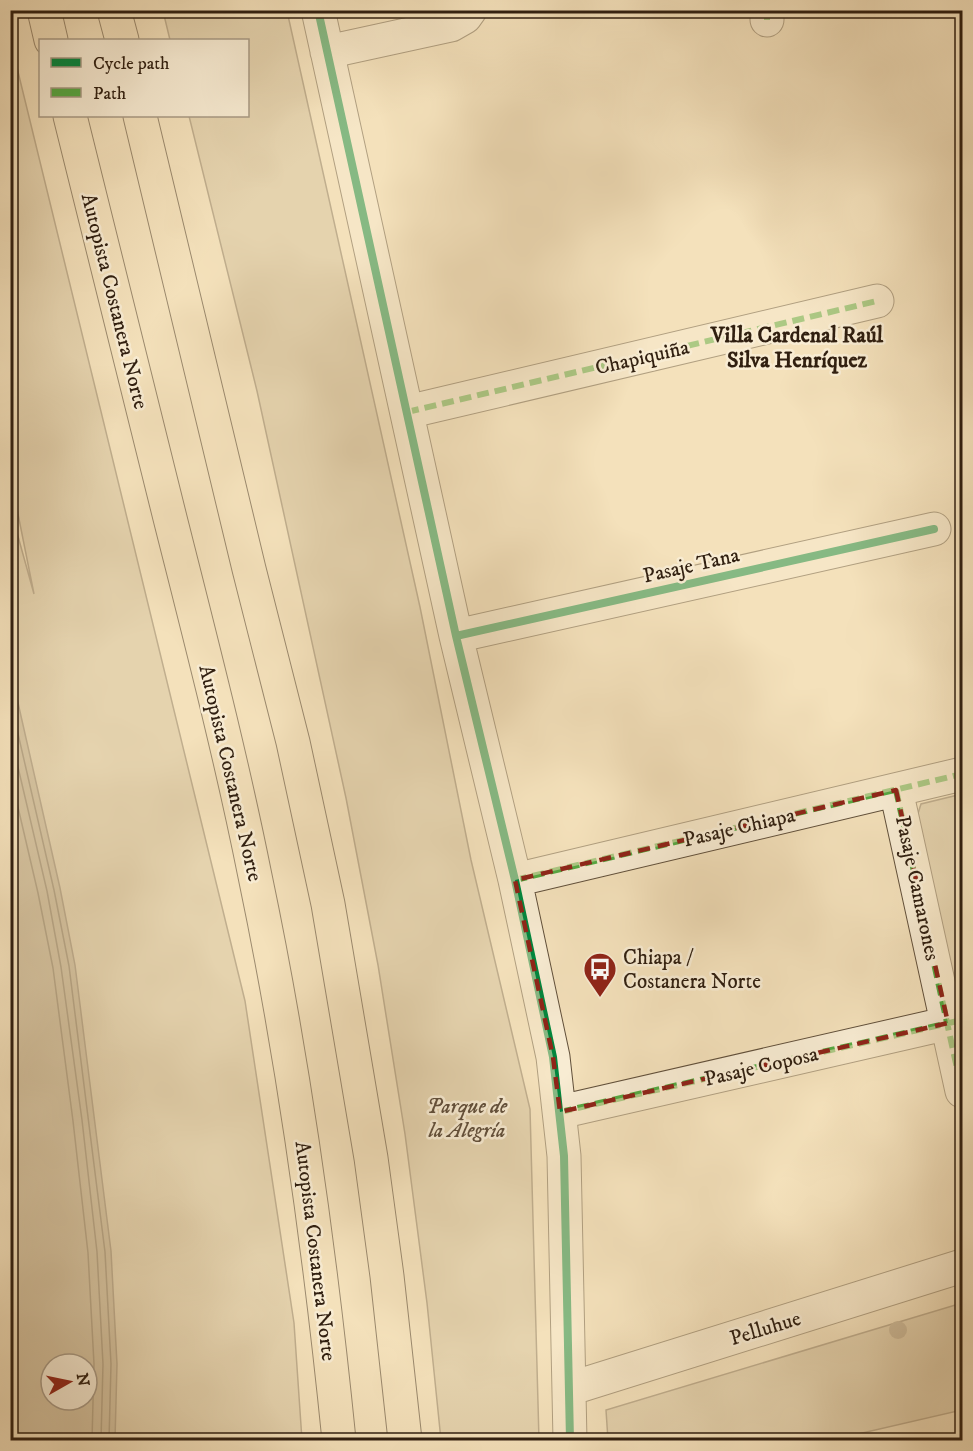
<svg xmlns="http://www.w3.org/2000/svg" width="973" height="1451" font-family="'IM FELL DW Pica',serif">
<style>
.green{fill:#d3c09e;stroke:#827057;stroke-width:1.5;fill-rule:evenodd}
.water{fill:#b19f81;stroke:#7d6c54;stroke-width:1.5;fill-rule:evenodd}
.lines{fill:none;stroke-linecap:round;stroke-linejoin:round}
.shore{stroke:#705f48;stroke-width:1.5}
.minor-casing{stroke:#61503b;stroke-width:35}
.highway-casing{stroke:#301f10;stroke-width:35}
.minor{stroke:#f8ecd3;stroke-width:33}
.highway{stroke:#f4e1bb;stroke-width:33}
.quiet{stroke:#54aa42;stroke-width:6;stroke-dasharray:12 6;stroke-linecap:butt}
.cycleway-casing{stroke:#f8ecd3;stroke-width:11}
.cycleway{stroke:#00873e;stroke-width:8}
.tree{fill:#a39175}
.marked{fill:none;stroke:#8f2418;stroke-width:4.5;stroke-dasharray:12 8;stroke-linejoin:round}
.labels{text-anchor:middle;stroke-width:5;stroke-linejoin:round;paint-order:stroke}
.street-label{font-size:21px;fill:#301f10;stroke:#f8ecd3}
.poi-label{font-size:21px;fill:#301f10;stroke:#f8ecd3;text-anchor:start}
.park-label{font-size:21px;font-style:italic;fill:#614f3b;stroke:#f8ecd3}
.neighbourhood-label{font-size:22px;font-weight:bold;fill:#301f10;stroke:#f8ecd3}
</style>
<rect width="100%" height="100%" fill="#f4e1bb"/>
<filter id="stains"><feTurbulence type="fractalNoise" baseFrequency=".00333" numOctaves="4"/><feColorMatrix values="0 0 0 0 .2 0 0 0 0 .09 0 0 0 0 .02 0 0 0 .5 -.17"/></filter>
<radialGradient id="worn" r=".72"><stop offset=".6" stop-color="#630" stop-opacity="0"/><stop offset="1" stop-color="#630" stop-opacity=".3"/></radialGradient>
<path class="green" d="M163 11H287L420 607 471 860 530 1109 539 1440H441L427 1303 405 1134 378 965 346 798 257 391 189 116H248V40H170Z
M10 39 245 1001 294 1323 302 1440H11V511L34 594 10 474ZM51 1364H87V1400H51Z
M962 794V983L954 980 915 823 921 804Z
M962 1303V1410L832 1440H608L606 1410Z"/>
<path class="water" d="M11 672 60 888 75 965 111 1251 117 1364 115 1440H11ZM51 1364H87V1400H51Z"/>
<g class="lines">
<path class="shore" d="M10 699 54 890 69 966 105 1252 111 1364 109 1440
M10 733 47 891 61 967 82 1120 97 1252 103 1364 101 1440
M10 773 38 893 53 968 73 1121 88 1253 94 1364 92 1440"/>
<defs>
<path id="minor" d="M318 10 456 636 515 880 553 1057 564 1156 570 1440
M767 20V10
M327 52 451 25 465 17 470 10
M407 412 877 301
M456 636 934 529
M896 790 962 1091
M515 880 962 774
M560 1112 962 1020
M569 1389 962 1266"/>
<path id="highway" d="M44 10 51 40
M114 10 122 40
M70 116C103 250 136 384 170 518 200 637 231 756 255 876 294 1062 320 1251 339 1440
M140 116 249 569 293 742 328 904 371 1158 387 1276 405 1440"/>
</defs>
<use href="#minor" class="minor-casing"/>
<use href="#highway" class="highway-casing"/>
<use href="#minor" class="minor"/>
<use href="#highway" class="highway"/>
<path class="quiet" d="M767 20V10
M407 412 877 301
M896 790 962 1091
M515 880 962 774
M560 1112 962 1020"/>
<defs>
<path id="cycleway" d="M318 10 456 636 515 880 553 1057 564 1156 570 1440
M456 636 934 529"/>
</defs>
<use href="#cycleway" class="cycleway-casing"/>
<use href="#cycleway" class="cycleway"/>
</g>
<circle class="tree" cx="898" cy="1330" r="9"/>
<path d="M0 0H973V1451H0ZM896 790 948 1023 560 1112 553 1057 515 880Z" fill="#f4e1bb" fill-opacity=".55" fill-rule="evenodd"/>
<path class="marked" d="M896 790 948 1023 560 1112 553 1057 515 880Z"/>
<defs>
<symbol id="bus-pin" viewBox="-11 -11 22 30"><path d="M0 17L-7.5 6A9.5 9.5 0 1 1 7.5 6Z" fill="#8f2418" stroke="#f8ecd3"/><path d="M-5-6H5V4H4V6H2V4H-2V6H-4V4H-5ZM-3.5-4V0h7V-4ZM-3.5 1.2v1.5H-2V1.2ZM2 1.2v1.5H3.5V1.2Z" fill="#fff"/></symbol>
</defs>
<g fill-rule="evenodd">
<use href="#bus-pin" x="581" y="950" width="38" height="52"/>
</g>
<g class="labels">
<g class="street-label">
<text transform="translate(115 301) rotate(76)" y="7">Autopista Costanera Norte</text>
<text transform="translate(642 357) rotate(-13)" y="7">Chapiquiña</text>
<text transform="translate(691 565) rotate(-13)" y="7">Pasaje Tana</text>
<text transform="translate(231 773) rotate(77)" y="7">Autopista Costanera Norte</text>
<text transform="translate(739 827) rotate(-13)" y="7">Pasaje Chiapa</text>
<text transform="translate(918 888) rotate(78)" y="7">Pasaje Camarones</text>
<text transform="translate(761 1066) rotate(-13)" y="7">Pasaje Coposa</text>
<text transform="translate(316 1251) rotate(83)" y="7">Autopista Costanera Norte</text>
<text transform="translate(765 1328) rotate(-17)" y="7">Pelluhue</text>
</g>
<g class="poi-label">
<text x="623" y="964">Chiapa /<tspan x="623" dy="24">Costanera Norte</tspan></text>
</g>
<g class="park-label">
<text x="467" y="1113">Parque de<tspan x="467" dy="24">la Alegría</tspan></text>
</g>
<g class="neighbourhood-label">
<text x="797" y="342">Villa Cardenal Raúl<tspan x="797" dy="25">Silva Henríquez</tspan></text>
</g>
</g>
<rect width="973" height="1451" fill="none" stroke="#f4e1bb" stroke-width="36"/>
<rect x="12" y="12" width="949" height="1427" fill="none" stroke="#301f10" stroke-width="3"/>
<rect x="18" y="18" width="937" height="1415" fill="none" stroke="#301f10" stroke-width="1.5"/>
<rect x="39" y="39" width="210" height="78" fill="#f8ecd3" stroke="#a89a85" stroke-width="1.5"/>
<rect x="51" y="58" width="30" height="9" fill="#00873e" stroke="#a89a85" stroke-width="1.5"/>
<text x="93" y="69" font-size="18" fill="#301f10">Cycle path</text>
<rect x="51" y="88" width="30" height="9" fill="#54aa42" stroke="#a89a85" stroke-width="1.5"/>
<text x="93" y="99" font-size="18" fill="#301f10">Path</text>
<g transform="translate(69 1382) rotate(81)"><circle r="28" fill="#f8ecd3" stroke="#a89a85" stroke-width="1.5"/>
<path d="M0-4.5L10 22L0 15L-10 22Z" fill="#8f2418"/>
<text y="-9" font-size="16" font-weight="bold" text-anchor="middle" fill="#301f10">N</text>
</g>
<rect width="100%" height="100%" filter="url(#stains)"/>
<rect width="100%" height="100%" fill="url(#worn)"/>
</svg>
